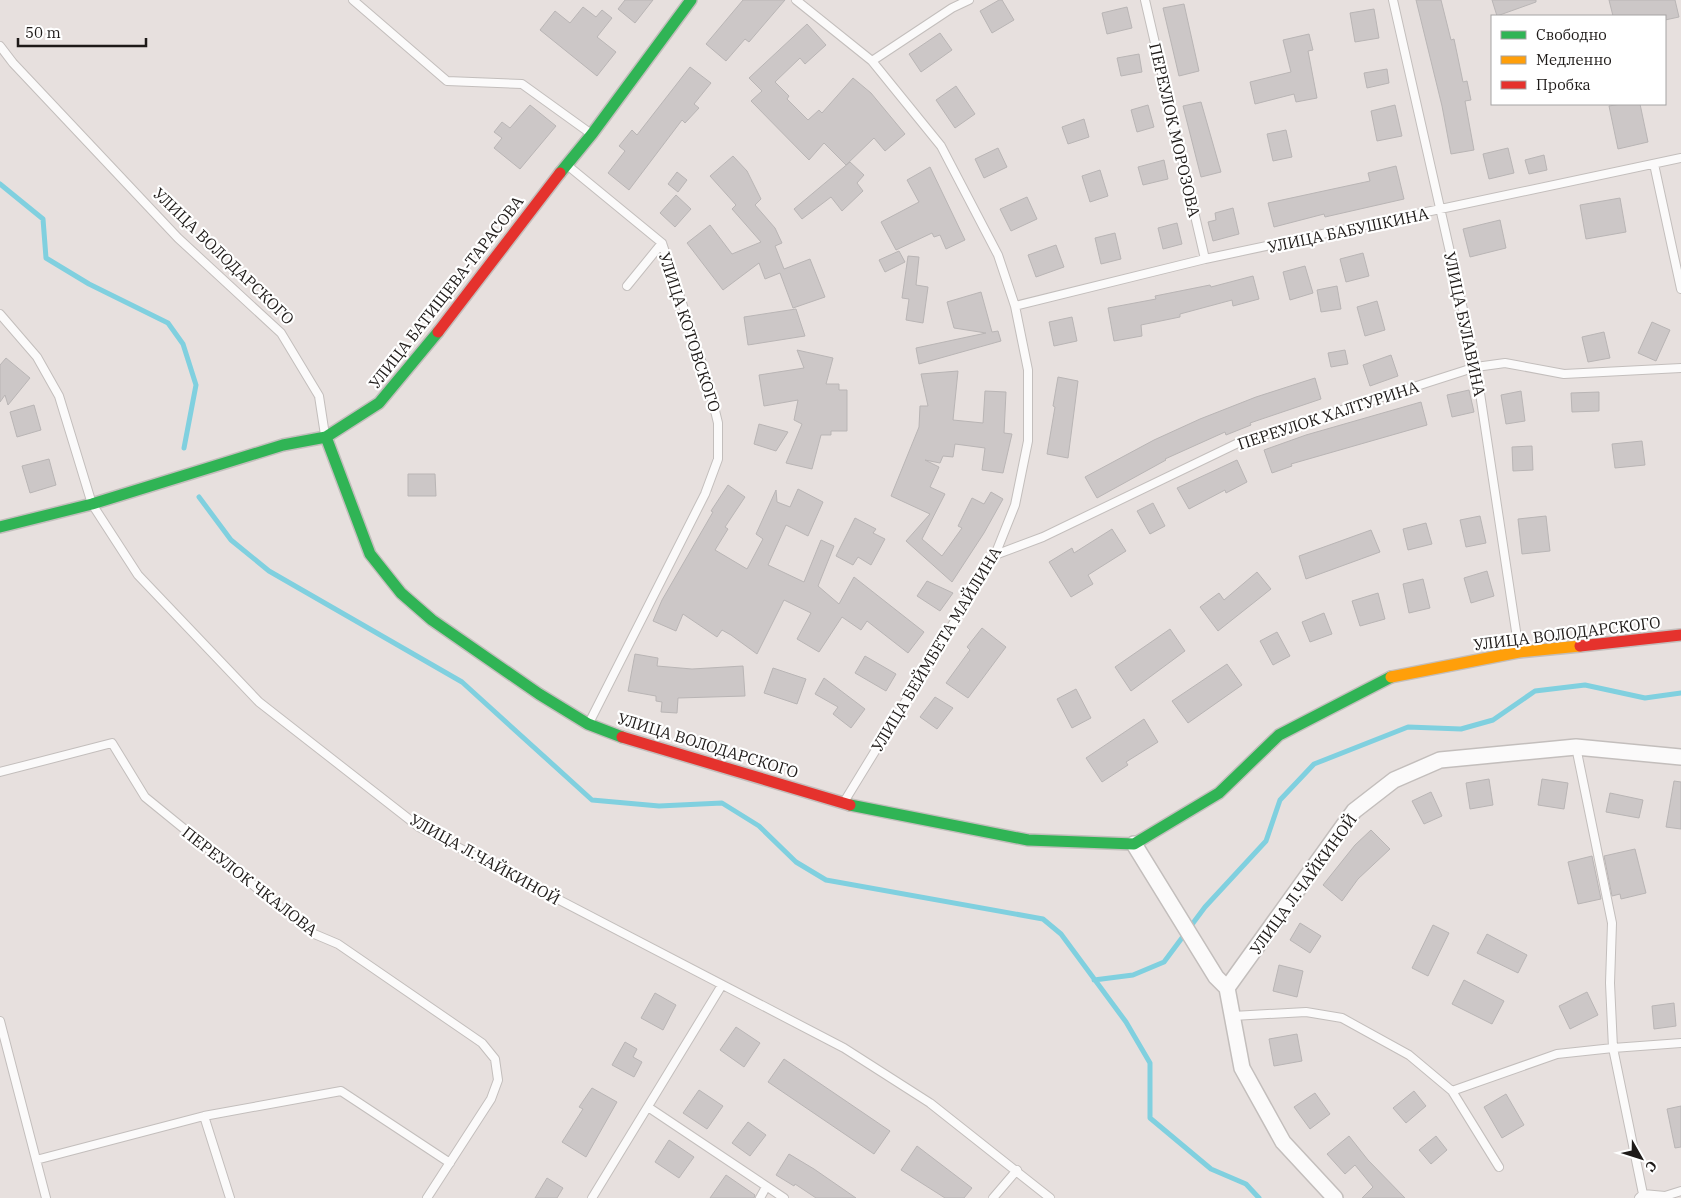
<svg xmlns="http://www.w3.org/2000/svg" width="1681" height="1198" font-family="'IBM Plex Serif',serif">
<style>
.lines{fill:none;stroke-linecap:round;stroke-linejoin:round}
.stream{stroke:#80d0df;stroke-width:5}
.building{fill:#ccc7c7;stroke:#b9b5b5}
.lane-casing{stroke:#c3bebc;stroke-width:10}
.street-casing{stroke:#c3bebc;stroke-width:18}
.fast-casing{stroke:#c3bebc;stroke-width:14}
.slow-casing{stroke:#c3bebc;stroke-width:14}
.jam-casing{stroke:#c3bebc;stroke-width:14}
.lane{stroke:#fbfafa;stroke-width:8}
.street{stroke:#fbfafa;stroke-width:15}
.fast{stroke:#30b455;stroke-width:11}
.slow{stroke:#ff9f0a;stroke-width:11}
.jam{stroke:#e5322d;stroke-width:11}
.labels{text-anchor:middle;stroke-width:4.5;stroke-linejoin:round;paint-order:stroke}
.street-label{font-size:16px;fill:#1e1a18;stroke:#fff}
</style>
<rect width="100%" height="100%" fill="#e7e0de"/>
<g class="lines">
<path class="stream" d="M0 184 43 219 46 258 89 284 168 323 183 344 196 385 184 448
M199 497 231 540 269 571 462 682 592 800 659 806 722 803 759 826 796 862 826 880 1043 919 1061 934 1126 1022 1150 1063V1118L1211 1169 1246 1184 1259 1198
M1094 980 1133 975 1164 962 1205 907 1266 841 1280 800 1314 764 1408 727 1461 729 1493 720 1535 691 1585 685 1645 698 1681 693"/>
</g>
<path class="building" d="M625 0H653L635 23 618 9Z
M743 0H785L749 42 745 39 726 61 706 44Z
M999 0H1002L1014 20 992 33 980 11Z
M1416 0H1441L1451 40 1454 39 1463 82 1467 81 1471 100 1465 101 1474 150 1451 154 1442 106Z
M1492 0H1536V2L1497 16Z
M1609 0H1675L1679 17 1665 20V16H1613Z
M1184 4 1199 71 1179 76 1163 8Z
M583 7 596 17 602 10 612 18 597 37 616 52 597 76 540 30 555 11 570 23Z
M1127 7 1132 28 1107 34 1102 13Z
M1374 9 1379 38 1355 42 1350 13Z
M807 24 826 45 805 64 800 58 775 82 789 96 787 99 808 120 819 110 822 113 853 78 871 93 905 134 885 151 874 138 846 165 824 143 809 160 751 101 762 91 749 78Z
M940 33 952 50 921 72 909 54Z
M1309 34 1313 50 1308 51 1317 98 1296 102 1294 94 1255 104 1250 82 1291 72 1283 40Z
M1139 54 1142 72 1121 76 1117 58Z
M690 67 711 83 694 104 699 108 685 123 682 120 629 190 608 173 625 151 619 146 632 130 637 135Z
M1387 69 1389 83 1367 88 1364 73Z
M956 86 975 114 955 128 936 100Z
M1201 102 1221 172 1201 177 1183 106Z
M1621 104H1640L1648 142 1618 149 1609 106Z
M530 105 556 126 520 169 494 148 502 138 494 132 502 122 510 128Z
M1148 105 1154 127 1137 132 1131 110Z
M1395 105 1402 136 1377 141 1371 111Z
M1084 119 1089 137 1068 144 1062 127Z
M1286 130 1292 157 1273 161 1267 134Z
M998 148 1007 167 984 178 975 159Z
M1508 148 1514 173 1489 179 1483 154Z
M1544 155 1547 170 1529 174 1525 160Z
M733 156 747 171 761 199 755 205 775 228 782 243 775 246 784 269 810 259 825 297 793 308 780 273 765 279 759 263 723 290 687 243 710 225 732 254 761 242 732 209 736 205 710 176Z
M1164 160 1168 179 1143 185 1138 167Z
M850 162 864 175 857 183 863 191 842 211 831 197 802 219 794 209Z
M1396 166 1404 199 1325 217 1324 214 1274 227 1268 203 1370 181 1368 173Z
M930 167 965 240 946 249 940 235 934 237 932 233 896 250 881 222 919 202 907 180Z
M1100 170 1108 196 1090 202 1082 176Z
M677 172 687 180 678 192 668 184Z
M676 195 691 209 675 227 660 213Z
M1027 197 1037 219 1011 231 1000 209Z
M1620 198 1626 232 1586 239 1580 205Z
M1233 208 1239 234 1213 241 1208 222 1216 220 1215 213Z
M1500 220 1506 248 1470 257 1463 229Z
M1177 223 1182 244 1163 249 1158 228Z
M1115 233 1121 259 1101 264 1095 238Z
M1056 245 1064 267 1036 277 1028 255Z
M899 251 905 262 885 272 879 260Z
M1363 253 1369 276 1346 282 1340 259Z
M908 256 919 257 916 285 928 287 923 323 906 320 909 299 902 298Z
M1305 266 1313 293 1290 300 1283 272Z
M1253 276 1259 299 1233 306 1232 300 1180 314V317L1141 325 1142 336 1114 341 1108 308 1156 299 1155 296 1210 285 1211 287Z
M1337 286 1341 309 1321 312 1317 290Z
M981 292 992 332 998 331 1001 341 919 364 916 348 986 333 954 328 947 302Z
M1377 301 1385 330 1365 336 1357 307Z
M796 309 805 336 748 345 744 317Z
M1072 317 1077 341 1054 346 1049 322Z
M1652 322 1670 330 1656 361 1638 353Z
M1604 332 1610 358 1588 362 1582 337Z
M797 350 833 358 826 384H839V390H847V431H831V435H821L812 469 786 463 802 424 794 420 798 400 764 406 759 375 804 368Z
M1345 350 1348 364 1331 367 1328 353Z
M1391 355 1398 376 1370 386 1363 365Z
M6 358 30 378 8 405 5 395 0 402V365Z
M958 371 953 420 983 423 985 391 1006 392 1004 433 1012 434 1003 473 982 470 985 448 955 444 953 457 943 456 940 463 925 460 939 467 930 487 945 494 922 539 942 556 962 528 958 526 972 498 984 504 991 492 1003 499 984 533 952 582 906 541 930 514 891 496 919 427 920 406H928L921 374Z
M1058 377 1078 381 1068 458 1047 454 1055 407 1053 406Z
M1315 378 1321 399 1250 423 1251 425 1226 435 1225 432 1165 459 1166 460 1097 498 1085 477 1154 440 1200 419 1256 397Z
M1469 390 1474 412 1452 417 1447 395Z
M1521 391 1525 421 1506 424 1501 395Z
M1599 392V411L1572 412 1571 393Z
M1421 402 1427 425 1291 464 1292 466 1272 473 1264 450 1306 435Z
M34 405 41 430 17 437 10 412Z
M759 424 788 432 776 451 754 444Z
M1642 441 1645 465 1615 468 1612 444Z
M1532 446 1533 470 1513 471 1512 447Z
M49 459 56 485 30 493 22 466Z
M1237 460 1247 482 1226 493 1225 490 1189 509 1177 488Z
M408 474H435L436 496H408Z
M728 485 745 497 725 527 728 529 715 550 747 569 763 539 756 534 776 490 777 502 790 507 798 489 823 502 808 536 786 525 768 565 804 582 821 540 834 546 818 586 839 604 854 577 924 632 908 653 867 621 861 630 842 617 819 652 797 639 811 613 784 600 757 654 731 635 722 630 717 637 683 614 676 631 653 621 662 600 713 512 711 511Z
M1153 503 1165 526 1150 534 1137 511Z
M1480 516 1486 543 1466 547 1460 520Z
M1546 516 1550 551 1522 554 1518 519Z
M855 518 876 529 873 533 885 539 871 565 858 557 853 565 836 556Z
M1426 523 1432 544 1408 550 1403 529Z
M1112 529 1126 551 1088 575 1093 584 1071 597 1049 562 1072 548 1074 553Z
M1371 530 1380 552 1306 579 1299 556Z
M1487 571 1494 596 1471 603 1464 578Z
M1257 572 1271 589 1218 631 1200 607 1219 593 1224 600Z
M1423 579 1430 608 1409 613 1403 584Z
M927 581 953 593 940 611 917 596Z
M1378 593 1385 619 1360 626 1352 601Z
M1324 613 1332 634 1310 642 1302 622Z
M982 628 1006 647 968 698 946 683 970 650 967 647Z
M1170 629 1185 651 1131 691 1115 667Z
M1277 632 1290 656 1273 665 1260 641Z
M635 654 658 658 657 666 692 669 743 666 745 696 678 698 677 713 661 712 662 702 656 701V696L628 691Z
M865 656 896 674 886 691 855 673Z
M1227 664 1242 685 1188 723 1172 701Z
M773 668 806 679 797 704 764 693Z
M824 678 865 709 851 728 833 714 838 707 815 694Z
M1076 689 1091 718 1072 728 1057 699Z
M935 697 953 708 937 729 920 717Z
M1144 719 1158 742 1126 762 1128 765 1102 782 1086 758Z
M1489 779 1493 805 1470 809 1466 783Z
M1542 779 1568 783 1564 809 1538 805Z
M1674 781 1681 782V829L1666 827Z
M1431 792 1442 816 1424 824 1412 801Z
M1610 793 1643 800 1639 818 1606 812Z
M1371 830 1390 849 1358 879 1342 901 1323 885 1355 845Z
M1635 849 1646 893 1621 899 1620 894 1612 896 1604 856Z
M1592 856 1601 899 1578 904 1568 862Z
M1300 923 1321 936 1310 953 1290 940Z
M1433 925 1449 933 1428 976 1412 968Z
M1487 934 1527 955 1518 973 1477 953Z
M1279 965 1303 971 1297 997 1273 991Z
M1464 980 1504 1001 1492 1024 1452 1004Z
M1587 992 1598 1015 1570 1029 1559 1006Z
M655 993 676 1005 663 1030 641 1018Z
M1674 1003 1676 1026 1654 1029 1652 1006Z
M736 1027 760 1043 744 1067 720 1050Z
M1297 1034 1302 1061 1274 1066 1269 1039Z
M625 1042 637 1049 633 1057 642 1062 634 1077 612 1065Z
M784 1059 890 1131 874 1154 768 1082Z
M592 1088 617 1102 586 1157 562 1142 583 1109 579 1107Z
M699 1090 723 1106 707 1129 683 1113Z
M1414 1091 1426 1106 1406 1123 1393 1108Z
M1315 1093 1330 1114 1310 1129 1294 1107Z
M1506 1094 1524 1125 1502 1138 1484 1107Z
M1681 1106V1147L1675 1148 1667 1109Z
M748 1122 766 1135 750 1156 732 1143Z
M1349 1136 1368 1160 1405 1198H1362L1373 1187 1355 1165 1345 1174 1327 1154Z
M1436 1136 1447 1150 1431 1164 1419 1150Z
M669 1140 694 1157 679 1178 655 1162Z
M917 1146 972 1188 964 1198H945L901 1170Z
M789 1154 814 1169 856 1198H816L795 1184 794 1186 776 1175Z
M726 1175 755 1195 754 1198H710Z
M547 1178 563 1188 557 1198H535Z"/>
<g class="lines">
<defs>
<path id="lane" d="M353 0 447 81 522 84 590 133
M796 0 872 61 941 146 998 255 1015 306 1028 370V441L1015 505 995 555 844 802
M1145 0 1205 259
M1393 0 1476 367 1519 651
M0 46 13 63 178 238 281 333 319 396 325 435
M872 61 952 8 969 0
M1654 164 1681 289
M567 165 662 243 707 378 718 423V459L705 494 589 723
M627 286 662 243
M1015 306 1205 259 1681 158
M0 314 37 357 59 396 92 504 138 575 259 702 419 827 844 1048 930 1103 1050 1198
M995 555 1043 537 1236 444 1476 367 1505 363 1564 374 1681 368
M0 772 112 743 145 797 312 933 338 944 482 1043 495 1059 498 1080 491 1099 427 1198
M1233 1016 1306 1012 1342 1018 1409 1055 1452 1091 1499 1167
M0 1021 46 1198
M1452 1091 1557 1054 1613 1048 1610 983 1612 923 1576 747
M648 1107 784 1198
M204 1116 230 1198
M36 1160 204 1116 341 1091 450 1163
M1643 1194 1613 1048 1681 1043
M592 1198 722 985
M760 1198 766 1187
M993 1198 1017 1170
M1639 1198 1643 1194 1665 1196 1681 1191"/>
<path id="street" d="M1134 844 1216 977 1227 988
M1335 1198 1283 1142 1242 1068 1227 988 1354 811 1394 780 1440 760 1576 747 1681 757"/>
<path id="fast" d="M560 173 592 134 691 0
M326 437 370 554 401 593 432 620 539 694 588 724 622 737
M0 527 92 504 283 445 326 437 379 403 438 332
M850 805 1028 840 1134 844 1219 793 1279 735 1391 677"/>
<path id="slow" d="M1391 677 1519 652 1580 646"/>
<path id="jam" d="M438 332 560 173
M1580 646 1681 635
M622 737 850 805"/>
</defs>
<use href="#lane" class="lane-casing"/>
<use href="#street" class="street-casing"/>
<use href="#fast" class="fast-casing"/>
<use href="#slow" class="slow-casing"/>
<use href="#jam" class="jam-casing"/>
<use href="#lane" class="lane"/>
<use href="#street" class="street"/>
<use href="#fast" class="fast"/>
<use href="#slow" class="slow"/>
<use href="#jam" class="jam"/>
</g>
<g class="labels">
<g class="street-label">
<text transform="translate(1175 130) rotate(77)" y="6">ПЕРЕУЛОК МОРОЗОВА</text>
<text transform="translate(1348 230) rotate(-12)" y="6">УЛИЦА БАБУШКИНА</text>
<text transform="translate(224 256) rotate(44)" y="6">УЛИЦА ВОЛОДАРСКОГО</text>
<text transform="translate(446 292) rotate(-52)" y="6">УЛИЦА БАТИЩЕВА-ТАРАСОВА</text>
<text transform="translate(1465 324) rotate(78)" y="6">УЛИЦА БУЛАВИНА</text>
<text transform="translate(690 332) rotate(72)" y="6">УЛИЦА КОТОВСКОГО</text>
<text transform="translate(1328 415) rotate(-18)" y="6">ПЕРЕУЛОК ХАЛТУРИНА</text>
<text transform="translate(1567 633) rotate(-7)" y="6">УЛИЦА ВОЛОДАРСКОГО</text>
<text transform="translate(936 649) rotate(-59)" y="6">УЛИЦА БЕЙМБЕТА МАЙЛИНА</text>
<text transform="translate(708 745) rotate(17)" y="6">УЛИЦА ВОЛОДАРСКОГО</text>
<text transform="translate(485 859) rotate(29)" y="6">УЛИЦА Л.ЧАЙКИНОЙ</text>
<text transform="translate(250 881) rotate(38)" y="6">ПЕРЕУЛОК ЧКАЛОВА</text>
<text transform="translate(1303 884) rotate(-54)" y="6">УЛИЦА Л.ЧАЙКИНОЙ</text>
</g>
</g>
<rect x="1491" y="15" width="175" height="90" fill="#ffffff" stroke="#a5a3a3"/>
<rect x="1501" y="31" width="25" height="8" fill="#30b455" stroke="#a5a3a3"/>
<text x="1536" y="40" font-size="15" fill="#1e1a18">Свободно</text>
<rect x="1501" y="56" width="25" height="8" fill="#ff9f0a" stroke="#a5a3a3"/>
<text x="1536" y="65" font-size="15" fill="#1e1a18">Медленно</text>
<rect x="1501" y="81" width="25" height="8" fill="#e5322d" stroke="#a5a3a3"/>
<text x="1536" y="90" font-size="15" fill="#1e1a18">Пробка</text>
<g transform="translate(1641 1158) rotate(129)" stroke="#ffffff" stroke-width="4" paint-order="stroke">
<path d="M0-4L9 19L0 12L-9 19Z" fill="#1e1a18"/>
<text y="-8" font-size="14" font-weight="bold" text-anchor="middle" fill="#1e1a18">С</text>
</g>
<path d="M18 38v8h128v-8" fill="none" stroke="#1e1a18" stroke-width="2.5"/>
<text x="25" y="38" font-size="15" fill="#1e1a18" stroke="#ffffff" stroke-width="4" paint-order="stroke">50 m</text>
</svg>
